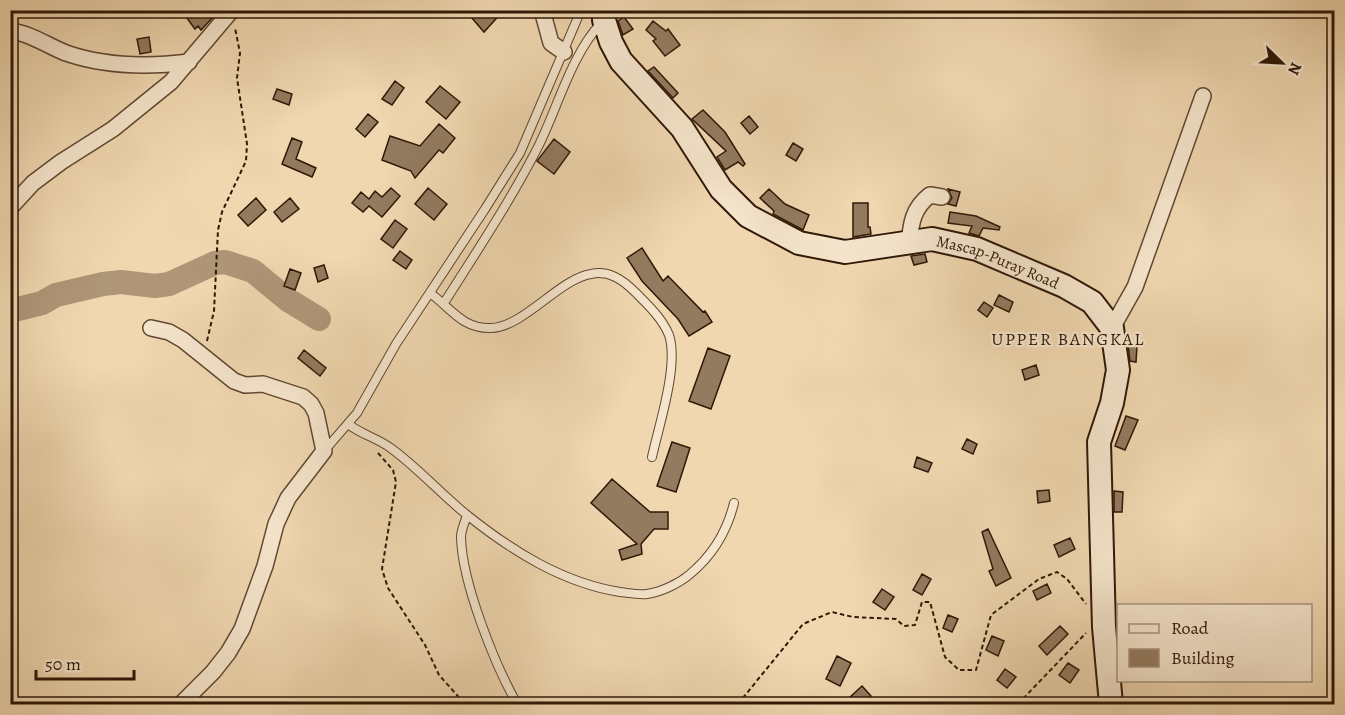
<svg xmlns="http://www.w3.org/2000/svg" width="1345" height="715" font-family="Alegreya,serif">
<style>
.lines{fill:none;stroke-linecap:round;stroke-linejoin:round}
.river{stroke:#ae9677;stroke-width:24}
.building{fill:#937b5f;stroke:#2f1807;stroke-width:1.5}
.lane-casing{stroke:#5f4831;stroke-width:10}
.street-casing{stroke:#5f4831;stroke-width:18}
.secondary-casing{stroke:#2f1807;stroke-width:26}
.path{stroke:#2f1807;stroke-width:2;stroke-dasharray:4.5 3;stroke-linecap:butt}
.lane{stroke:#f5e5cc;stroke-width:8}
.street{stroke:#f5e5cc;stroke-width:15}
.secondary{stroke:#f5e5cc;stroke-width:22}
.labels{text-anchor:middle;stroke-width:4.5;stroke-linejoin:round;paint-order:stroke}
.street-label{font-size:16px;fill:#2f1807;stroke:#f5e5cc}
.neighbourhood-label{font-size:18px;letter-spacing:1.5px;fill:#2f1807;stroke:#f5e5cc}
</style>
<rect width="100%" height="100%" fill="#f0d7b0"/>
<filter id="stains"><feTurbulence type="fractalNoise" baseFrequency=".00333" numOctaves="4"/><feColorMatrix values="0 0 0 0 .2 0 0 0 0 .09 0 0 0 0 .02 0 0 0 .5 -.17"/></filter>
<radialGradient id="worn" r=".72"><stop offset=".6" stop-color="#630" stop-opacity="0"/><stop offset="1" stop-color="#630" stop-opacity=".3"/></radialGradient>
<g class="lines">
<path class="river" d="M10 311 42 303 56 295 103 284 121 282 155 286 169 284 215 263 225 262 253 271 288 300 319 319"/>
</g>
<path class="building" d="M181 10H210L214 16 201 30 198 26 195 29Z
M465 10H504L484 32Z
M624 17 633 29 623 35 618 21Z
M653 21 666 31 668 29 680 45 665 56 653 41 656 39 646 30Z
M149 37 151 52 140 54 137 39Z
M654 67 678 93 673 98 648 71Z
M395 81 404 88 392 105 382 99Z
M440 86 460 102 446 119 426 102Z
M277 89 292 94 289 105 273 99Z
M703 110 725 132 745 164 743 166 738 162 725 170 717 157 726 151 692 119Z
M368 114 378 122 365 137 356 129Z
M749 116 758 127 750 134 741 123Z
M439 124 455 138 443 153 439 150 415 178 411 171 382 160 390 136 420 146Z
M292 138 302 142 296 159 316 168 312 177 282 164Z
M554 139 570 152 554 174 537 161Z
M793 143 803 149 796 161 786 155Z
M391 188 400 196 382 217 369 206 363 212 352 203 361 192 369 199 375 191 382 197Z
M428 188 447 204 434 220 415 204Z
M769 189 785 204 809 215 803 230 773 214 774 211 760 198Z
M948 189 960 192 956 206 948 204 952 198Z
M256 198 266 210 248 226 238 215Z
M290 198 299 209 282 222 274 212Z
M853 203H868V227H870L871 234 853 237Z
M950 212 976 216 1000 227 999 230 983 228 979 236 969 233 972 226 948 223Z
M395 220 407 229 393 248 381 239Z
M642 248 663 281 668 276 703 312 705 311 712 322 689 336 678 319 642 281 627 258Z
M400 251 412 260 406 269 393 260Z
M925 254 927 262 914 265 911 256Z
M324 265 328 278 318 282 314 268Z
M290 269 301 273 295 290 284 286Z
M999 295 1013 302 1009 312 994 305Z
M984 302 993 308 987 317 978 310Z
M1128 345 1137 346 1136 362 1130 361Z
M708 348 730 356 711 409 689 401Z
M304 350 326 368 320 376 298 358Z
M1036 365 1039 375 1025 380 1022 370Z
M1126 416 1138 420 1125 450 1115 446Z
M967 439 977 444 973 454 962 449Z
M672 442 690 448 676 492 657 486Z
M917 457 932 463 928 472 914 467Z
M612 479 650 512H668V529H654L641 544 642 554 622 560 619 550 637 544 591 503Z
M1049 490 1050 501 1038 503 1037 491Z
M1114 491 1123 492 1122 512H1114Z
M988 529 1011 578 996 586 989 571 993 569 982 532Z
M1070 538 1075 549 1059 557 1054 545Z
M922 574 931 579 922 595 913 590Z
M1047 584 1051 593 1037 600 1033 591Z
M882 589 894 597 885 610 873 602Z
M948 615 958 619 952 632 943 628Z
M1060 626 1068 634 1047 655 1039 646Z
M992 636 1004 641 998 656 986 650Z
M837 656 851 663 840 686 826 679Z
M1068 663 1079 670 1070 683 1059 675Z
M1005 669 1016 677 1007 688 997 680Z
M862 686 871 696 863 705H855L849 698Z"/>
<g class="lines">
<defs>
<path id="lane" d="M430 293C451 308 462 329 491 328 524 327 559 279 591 274 609 270 623 280 635 292 648 305 662 318 669 335 679 365 659 425 652 457
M444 303C477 251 511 200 539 145 558 106 572 54 601 23
M348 424C362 435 378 438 392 449 419 469 441 494 467 515 512 551 563 583 620 592 629 593 639 595 647 594 661 592 678 584 689 575 712 556 727 532 734 503
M325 450 357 413 396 344 485 209 520 153 581 10
M467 515C465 522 461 530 461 537 462 583 495 665 517 704"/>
<path id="street" d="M542 10 551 43 564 52
M10 31C30 33 48 46 66 53 106 67 148 67 189 62
M10 208 33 183 61 162 113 129 171 82 232 10
M909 243C911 223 913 208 930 195L942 197
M151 328 169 332 183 340 234 381 245 385 263 384 303 397 311 404 316 413 324 451 288 498 276 524 265 566 242 629 228 653 213 672 181 704
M1112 328 1135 287 1203 96"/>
<g id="secondary">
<path id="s1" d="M604 10V20L611 42 621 61 682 128 721 189 748 216 799 243 845 252 932 239 977 249 1064 286 1092 302 1112 328 1118 370 1112 403 1099 442 1104 627 1111 704"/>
</g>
</defs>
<use href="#lane" class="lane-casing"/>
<use href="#street" class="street-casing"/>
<use href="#secondary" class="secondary-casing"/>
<path class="path" d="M207 341 214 311 218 230 222 212 246 161 247 144 237 78 240 53 235 28
M378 453 393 470 396 482 382 569 388 588 425 645 439 675 465 704
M738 704 803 624 832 612 853 617 896 619 904 626 915 625 922 602H930L945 657 959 670H976L991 615 1039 579 1057 572 1067 579 1086 604
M1018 704 1086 633"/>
<use href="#lane" class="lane"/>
<use href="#street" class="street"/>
<use href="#secondary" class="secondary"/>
</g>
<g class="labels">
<g class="street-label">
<text dy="6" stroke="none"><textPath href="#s1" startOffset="518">Mascap-Puray Road</textPath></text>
</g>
<g class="neighbourhood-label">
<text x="1068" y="345">UPPER BANGKAL</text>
</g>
</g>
<rect width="1345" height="715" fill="none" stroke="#f0d7b0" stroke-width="36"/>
<rect x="12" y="12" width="1321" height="691" fill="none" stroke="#2f1807" stroke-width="3"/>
<rect x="18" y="18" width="1309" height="679" fill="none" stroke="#2f1807" stroke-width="1.5"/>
<rect x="1117" y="604" width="195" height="78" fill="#f5e5cc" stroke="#a6937d" stroke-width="1.5"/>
<rect x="1129" y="624" width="30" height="9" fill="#f5e5cc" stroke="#a6937d" stroke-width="1.5"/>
<text x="1171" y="634" font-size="18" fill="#2f1807">Road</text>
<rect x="1129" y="649" width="30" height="18" fill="#937b5f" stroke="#a6937d" stroke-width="1.5"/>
<text x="1171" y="664" font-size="18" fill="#2f1807">Building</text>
<g transform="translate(1282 63) rotate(114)" stroke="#f5e5cc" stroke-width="4.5" paint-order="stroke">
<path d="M0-4.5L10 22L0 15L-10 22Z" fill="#2f1807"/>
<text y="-9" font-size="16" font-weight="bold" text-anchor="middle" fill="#2f1807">N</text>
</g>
<path d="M36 670v9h98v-9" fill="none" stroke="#2f1807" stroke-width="3"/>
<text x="45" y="670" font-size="18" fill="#2f1807" stroke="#f5e5cc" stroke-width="4.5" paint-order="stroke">50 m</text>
<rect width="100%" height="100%" filter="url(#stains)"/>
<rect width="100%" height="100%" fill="url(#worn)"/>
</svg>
